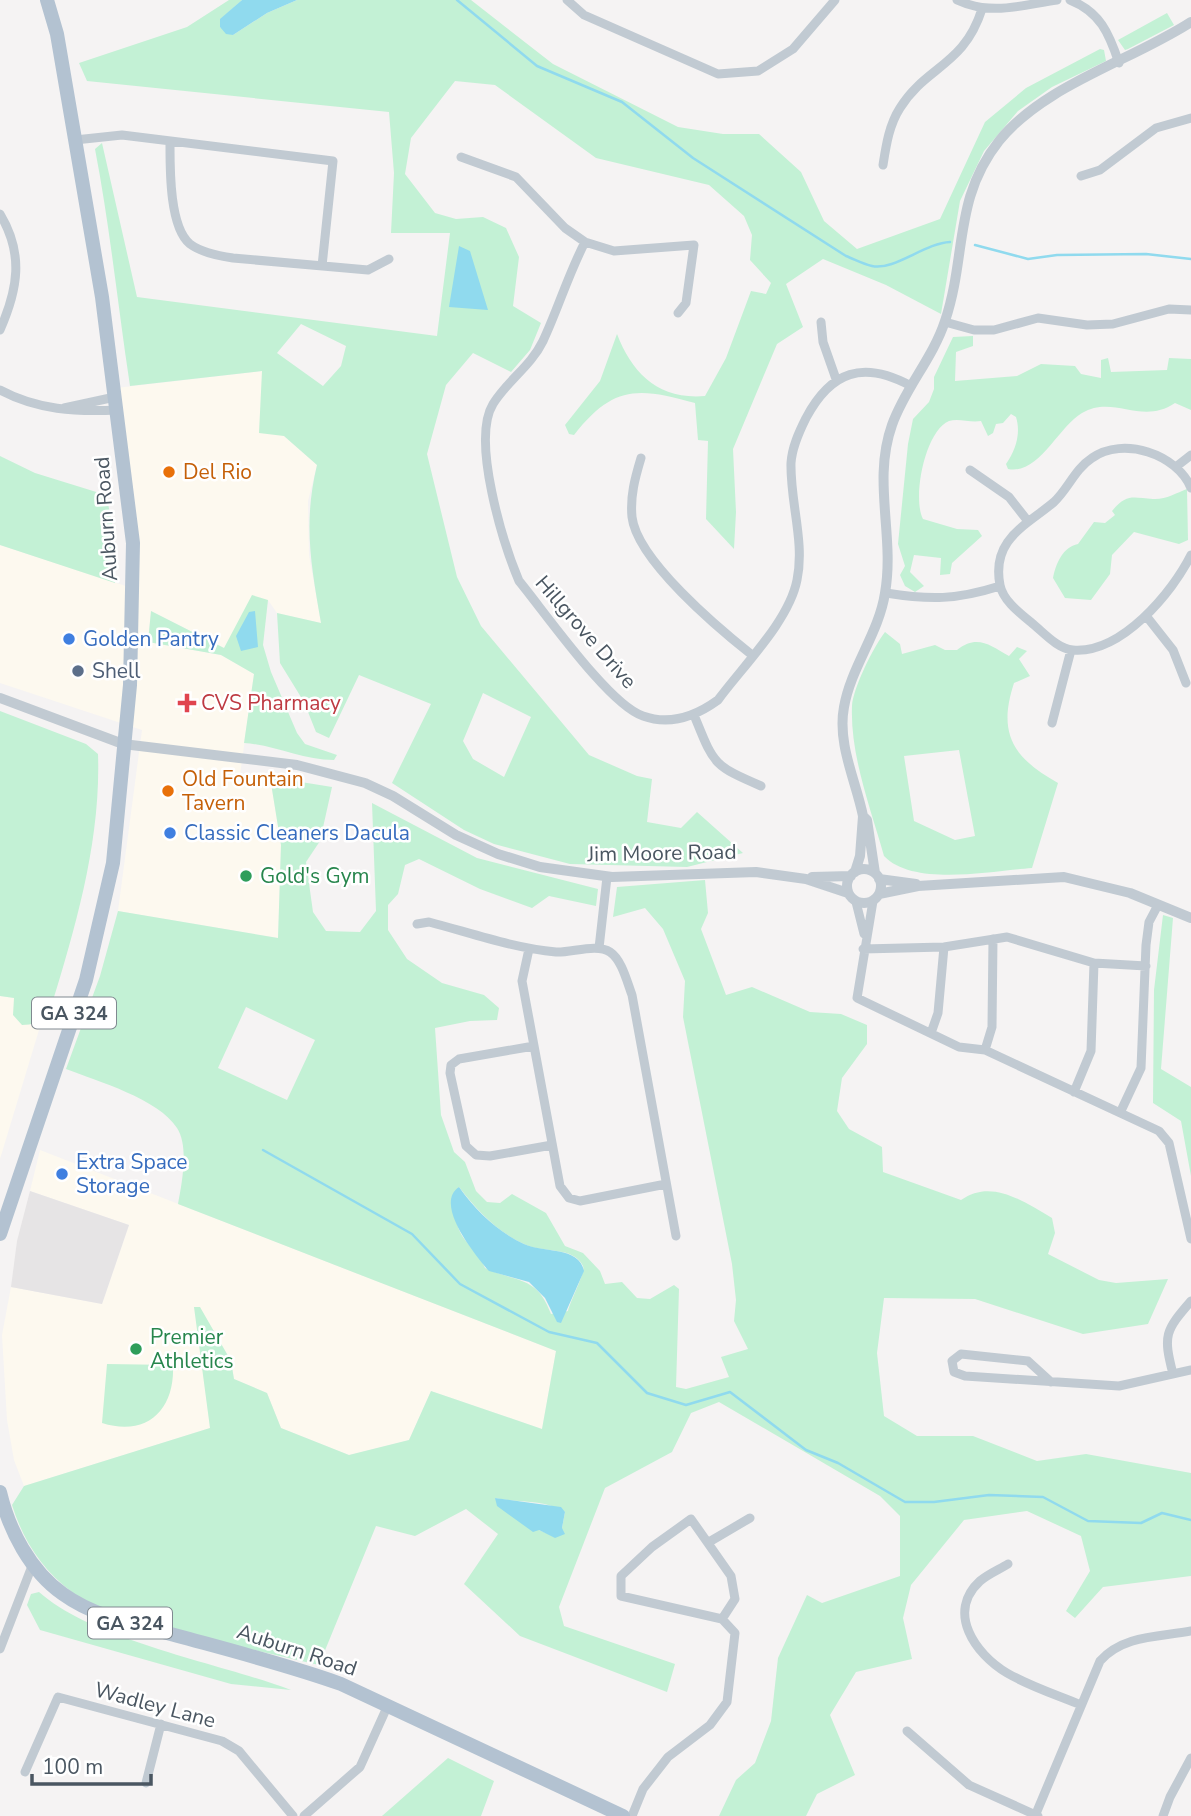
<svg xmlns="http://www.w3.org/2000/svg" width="1191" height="1816" font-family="'Nunito Sans',sans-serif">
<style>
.commercial{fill:#fdf9ef}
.education{fill:#e6e4e5}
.green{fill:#c3f1d5;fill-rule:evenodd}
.water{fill:#90daee}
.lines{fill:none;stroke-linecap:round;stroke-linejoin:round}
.stream{stroke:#90daee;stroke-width:2.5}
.minor{stroke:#c1cad2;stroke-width:9}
.tertiary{stroke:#c1cad2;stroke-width:10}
.primary{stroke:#b3c2d1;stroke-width:14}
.food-dot{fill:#e8710a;stroke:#fff;stroke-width:2.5}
.shop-dot{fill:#3f7fe0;stroke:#fff;stroke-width:2.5}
.service-dot{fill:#5c6f8a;stroke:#fff;stroke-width:2.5}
.health-dot{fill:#e0444e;stroke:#fff;stroke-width:2.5}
.leisure-dot{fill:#2e9e5b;stroke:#fff;stroke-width:2.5}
.labels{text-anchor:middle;stroke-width:5;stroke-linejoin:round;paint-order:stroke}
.shield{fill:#fff;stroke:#808990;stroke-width:2}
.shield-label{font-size:19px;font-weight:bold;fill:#4a5661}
.food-label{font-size:21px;fill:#c56008;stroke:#fff;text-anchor:start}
.street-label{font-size:21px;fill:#4a5661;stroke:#fff}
.shop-label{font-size:21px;fill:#366cbe;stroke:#fff;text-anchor:start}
.service-label{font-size:21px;fill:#4e5e75;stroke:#fff;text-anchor:start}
.health-label{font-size:21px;fill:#be3a42;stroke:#fff;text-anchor:start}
.leisure-label{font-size:21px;fill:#27864d;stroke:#fff;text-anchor:start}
</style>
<rect width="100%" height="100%" fill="#f5f3f3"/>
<path class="commercial" d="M262 371 284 436 317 465 308 501 309 555 321 623 277 613 268 600 224 648 151 611 148 642 221 655 254 674 240 775 270 777 281 845 278 938 118 911 142 730 0 683V545L132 588 116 388Z
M0 996 14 998 31 1025 42 1020 0 1159Z
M40 1150 556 1351 542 1429 431 1391 409 1440 349 1455 281 1428 267 1393 234 1379 231 1361 200 1308 195 1307 210 1428 24 1486 14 1460 7 1420 2 1335 11 1287 102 1304 129 1225 30 1191Z"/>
<path class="education" d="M30 1191 129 1225 102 1304 11 1287 17 1241Z"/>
<path class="green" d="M229 0H242L221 19 220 27 233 35 267 13 297 0H471L553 64 678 127 723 134H759L801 172 824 221 857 249 940 219 985 122 1026 88 1100 49 1104 50 1106 61 1052 87 1018 111 984 151 960 201 941 314 886 285 823 259 786 284 803 327 777 344 733 449 736 512 734 549 706 519 708 441 698 440 695 403C638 387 613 385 574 435L569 434 565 425 600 381 617 334C632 373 658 400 705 396L726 358 751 291 766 294 771 283 750 260 752 235 744 216 709 185 596 158 495 85 455 81 411 138 405 174 435 213 456 219 483 217 506 228 519 257 513 306 541 323 530 350 511 372 473 353 446 385 427 454 457 577 481 626 589 755 637 776 652 779 647 822 681 828 697 812 743 853 687 867 570 864 494 844 464 830 392 783 431 704 359 675 329 738 316 732 304 702 280 663 277 613 321 623C311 565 303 523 317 465L284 436 259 433 262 371 130 386C118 307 110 227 95 149L102 143 137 297 437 336 450 233H391L394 173 389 112 87 81 79 63 187 27ZM301 324 346 346 341 366 323 386 277 353ZM483 693 531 717 504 777 473 759 463 741Z
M1167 13 1174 25 1128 49 1125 50 1118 40Z
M973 336V346L956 352 955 381 1017 376 1041 364 1075 366 1081 374 1101 378V360L1108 358 1111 372 1167 370 1169 358 1191 359V410L1175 403C1141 426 1114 394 1082 413 1058 427 1039 475 1008 469L1006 464C1016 450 1021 433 1016 417L1011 414 1003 423 996 424 993 433 988 436 981 421C970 423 959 418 949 421 925 431 912 498 923 519L957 529 978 530 982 536 952 563 950 574 940 575 941 558 914 555 910 572 924 586 915 592 905 586 900 575 905 566 898 544 908 444 913 419 929 402 934 389V377L953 337Z
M0 456 35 473 106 495 112 522 115 583 0 545Z
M1187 489 1188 540 1179 544 1134 532 1112 555 1110 574 1091 600 1065 598 1053 578C1056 563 1063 547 1078 544L1094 522 1105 523 1115 515 1112 511C1127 493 1133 498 1153 499 1165 500 1176 493 1187 489Z
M252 595 268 600 263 645 271 672 297 733 305 744 337 755 334 760C302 760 275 745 244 743L254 674 221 655 148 642 151 611 224 648Z
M885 632 900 644 902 654 935 645 945 650H957C977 634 990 645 1009 656L1017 647 1027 651 1019 659 1030 676 1014 683C997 735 1014 758 1058 783L1032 868C992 871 913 887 884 856 871 809 850 756 852 706 853 688 874 646 885 632ZM959 750 975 836 955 840 914 821 904 756Z
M0 711 86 744 98 754C101 840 76 926 51 1007 43 1019 37 1025 22 1025L13 1015 14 998 0 996Z
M270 777 332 787 320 841 306 862 313 912 326 931 360 932 376 911 372 803 477 858 598 889 596 906 549 896 532 908 480 889 419 859 405 865 398 894 388 905V930L407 959 442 983 484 995 499 1008 497 1020 470 1021 435 1028 441 1115 454 1152 465 1162 476 1191 487 1202 500 1203 512 1194 546 1213 565 1246 583 1253 600 1271 605 1284 622 1282 637 1298 650 1299 674 1285 679 1289 676 1387 686 1389 729 1377 721 1357 748 1349 734 1321 736 1300 732 1264 683 1017 685 981 663 929 645 908 613 917 617 887 705 880 708 913 701 929 726 995 752 987 810 1012 841 1014 867 1025V1044L842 1078 837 1111 849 1129 882 1147 883 1172 961 1200C992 1178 1024 1202 1052 1218L1055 1233 1048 1254 1099 1280 1116 1283 1168 1279 1148 1324 1083 1334 975 1299 884 1298 877 1353 884 1416 917 1436H973L1037 1461 1086 1454 1191 1473V1576L1103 1587 1075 1618 1066 1611 1090 1571 1081 1536 1027 1511 964 1520 911 1585 903 1618 912 1659 856 1672 830 1715 855 1775 817 1794 806 1816H719L736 1780 755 1763 771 1721 778 1658 807 1595 822 1603 900 1576V1516L880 1496 719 1402 691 1413 672 1452 605 1488 559 1607 564 1626 675 1664 667 1692 520 1636 464 1584 498 1534 466 1509 415 1536 376 1526 319 1665C264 1653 211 1640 157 1625 130 1617 94 1610 72 1592 42 1570 23 1540 12 1505L24 1486 210 1428 194 1307H200L231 1361 234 1379 267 1393 281 1428 349 1455 409 1440 431 1391 542 1429 556 1351 178 1204C182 1183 189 1146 177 1128 159 1099 97 1081 66 1069L100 976 118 911 278 938 281 845ZM246 1007 315 1040 287 1100 218 1068ZM459 1187C477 1210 497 1232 524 1244 541 1253 574 1246 583 1266 586 1272 570 1301 568 1311L551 1314C537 1275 517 1283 485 1268 477 1247 461 1244 456 1220 454 1205 450 1202 459 1187ZM495 1498C519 1503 544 1499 565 1512L562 1528 546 1533C522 1523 512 1517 495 1498Z
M1163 915 1173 918 1161 1069 1191 1087V1176L1181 1121 1153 1103 1154 990Z
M107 1364 173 1365C175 1410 147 1437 102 1423Z
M39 1592C94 1641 220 1663 291 1690L231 1684 40 1630 27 1605 31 1594Z
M448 1758 494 1781 481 1816H382Z"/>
<path class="water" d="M242 0H297L267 13 233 35 226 34 220 27V19Z
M459 246 470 251 488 310 449 307Z
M255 611 258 647 241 651 236 636 249 612Z
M459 1187C476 1211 498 1232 524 1244 543 1253 579 1246 584 1271L561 1323 557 1322 545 1298 529 1282 489 1271C476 1256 433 1204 459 1187Z
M495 1498 561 1507 565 1512 562 1528 565 1534 555 1538 539 1530 533 1532 497 1506Z"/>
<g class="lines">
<path class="stream" d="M457 0 537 66 622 102 693 158 846 256C854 259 863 264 872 266 894 271 925 243 950 242
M975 245 1028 259 1057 255 1146 254 1191 259
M263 1150 412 1234 460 1284 549 1332 597 1343 647 1393 686 1405 730 1392 806 1450 838 1463 905 1502H934L989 1495 1043 1497 1088 1521 1141 1523 1162 1513 1191 1520"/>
<path class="minor" d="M567 0 584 15 718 74 758 71 793 49 835 0
M957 0C991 16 1022 5 1057 0
M1070 0C1100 12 1109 33 1119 63
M75 140 122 135 333 161 322 266
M170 141C170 167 169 227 190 244 202 253 219 256 233 258L368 270 389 259
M461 157 516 177 565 228 585 242 614 251 694 245 686 303 678 313
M883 165C886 146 889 125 900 108 926 66 964 66 982 9
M1081 176 1100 170 1156 128 1191 118
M0 214C24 254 18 289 0 330
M585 242C568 275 558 309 543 341 531 366 507 381 493 404 471 440 503 543 519 581 544 611 609 705 643 716 671 726 696 716 718 700 743 666 789 621 797 580 805 542 790 502 791 463 792 447 799 432 806 418 831 371 863 360 911 386
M821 322 823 342 836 379
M945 322 974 330H994L1038 318 1087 325 1113 324 1169 309 1191 310
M0 390C37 410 76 412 117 410
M64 408 115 397
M641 458C635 478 630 496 632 517 637 560 718 628 752 655
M1177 466 1191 455
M970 470 1009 497 1027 520
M1191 488C1177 454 1123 436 1092 458 1075 469 1068 489 1054 502 1027 525 991 539 1000 585 1003 601 1021 614 1033 624 1044 633 1058 649 1073 650 1121 654 1172 593 1191 555
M886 593C930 600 956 600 1000 586
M1147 617 1173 650 1186 683
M694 715C714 764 712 765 761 786
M1052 723 1071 650
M873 901 857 998 959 1047 985 1050 1159 1131 1169 1143 1191 1239
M856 902 864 934
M417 924 429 922C471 933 513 948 556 952 571 953 597 943 610 952 622 960 627 982 632 995L676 1236
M599 948 607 877
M529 949 522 981 560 1186 569 1198 580 1201 666 1184
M863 949 944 947 1007 937 1094 963 1146 966
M931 1033 938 1013 944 947
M534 1046 459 1059 451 1065 450 1073 466 1146 476 1155 490 1156 552 1145
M985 1050 992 1027 993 939
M1074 1092 1091 1051 1094 963
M1120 1113 1141 1068 1146 945 1149 922 1158 905
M1173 1374C1163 1335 1165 1331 1191 1301
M1051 1382 1028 1361 961 1354 952 1361 954 1372 965 1376 1119 1386 1191 1370
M709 1542 750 1518
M1008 1564C1000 1569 988 1574 980 1581 946 1612 975 1654 1007 1673 1029 1686 1057 1695 1081 1705
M0 1649 32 1566
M907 1731 969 1785 1038 1816
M25 1772 58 1697 222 1741 239 1751 293 1816
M146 1783 161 1724
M304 1816 360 1767 388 1705
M632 1816 643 1789 668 1757 710 1725 727 1702 735 1633 722 1619 621 1596V1576L652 1547 691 1519 731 1576 735 1599 722 1619
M1035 1816 1100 1661C1123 1635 1159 1637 1191 1631
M1163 1816 1170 1797 1191 1758"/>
<path class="tertiary" d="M0 698 123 744 297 765 365 783 393 796 456 835 498 854 540 867 612 877 756 872 806 879 848 893
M847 886a17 17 0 1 1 34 0a17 17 0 1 1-34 0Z
M855 872 860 856 863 816
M875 873 867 820 863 816C856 781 837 744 844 707 851 667 879 633 885 593 895 536 872 481 892 425 905 388 933 358 945 321 967 256 953 199 999 141 1044 85 1131 61 1191 22
M812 877 851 876
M879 879 916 884
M879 894 918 886 1064 877 1130 893 1191 918"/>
<path class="primary" d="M0 1234 86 980 113 863 130 685 133 543 102 297 57 34 47 0
M0 1492C9 1530 30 1571 63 1594 96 1618 139 1625 178 1636 233 1651 288 1665 341 1684L623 1816"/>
</g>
<g class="food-dot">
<circle cx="169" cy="472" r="7"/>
<circle cx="168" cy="791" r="7"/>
</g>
<g class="shop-dot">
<circle cx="69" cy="639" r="7"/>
<circle cx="170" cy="833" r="7"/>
<circle cx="62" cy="1174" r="7"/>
</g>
<circle class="service-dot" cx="78" cy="671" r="7"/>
<path class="health-dot" d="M183.5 692.5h7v7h7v7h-7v7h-7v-7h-7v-7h7z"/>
<g class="leisure-dot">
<circle cx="246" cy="876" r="7"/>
<circle cx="136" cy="1349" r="7"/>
</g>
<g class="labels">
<g class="shield">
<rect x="32" y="997.5" width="84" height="31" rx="5"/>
<rect x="88" y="1607.5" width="84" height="31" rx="5"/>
</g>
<g class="shield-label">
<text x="74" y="1020">GA 324</text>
<text x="130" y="1630">GA 324</text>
</g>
<g class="food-label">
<text x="183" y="479">Del Rio</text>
<text x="182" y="786">Old Fountain<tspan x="182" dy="24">Tavern</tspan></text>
</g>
<g class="street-label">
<text transform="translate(106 519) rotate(-94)" y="7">Auburn Road</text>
<text transform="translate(586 632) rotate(49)" y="7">Hillgrove Drive</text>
<text transform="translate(662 853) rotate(-1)" y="7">Jim Moore Road</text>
<text transform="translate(297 1650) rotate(18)" y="7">Auburn Road</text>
<text transform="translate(155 1705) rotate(15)" y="7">Wadley Lane</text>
</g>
<g class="shop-label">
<text x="83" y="646">Golden Pantry</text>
<text x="184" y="840">Classic Cleaners Dacula</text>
<text x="76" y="1169">Extra Space<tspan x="76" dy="24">Storage</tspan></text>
</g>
<g class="service-label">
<text x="92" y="678">Shell</text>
</g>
<g class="health-label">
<text x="201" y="710">CVS Pharmacy</text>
</g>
<g class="leisure-label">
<text x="260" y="883">Gold's Gym</text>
<text x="150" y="1344">Premier<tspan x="150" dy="24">Athletics</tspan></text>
</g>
</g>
<path d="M32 1774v10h119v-10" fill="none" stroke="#4a5661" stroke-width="3.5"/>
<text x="42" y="1774" font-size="21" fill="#4a5661" stroke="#ffffff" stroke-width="5" paint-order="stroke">100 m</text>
</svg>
